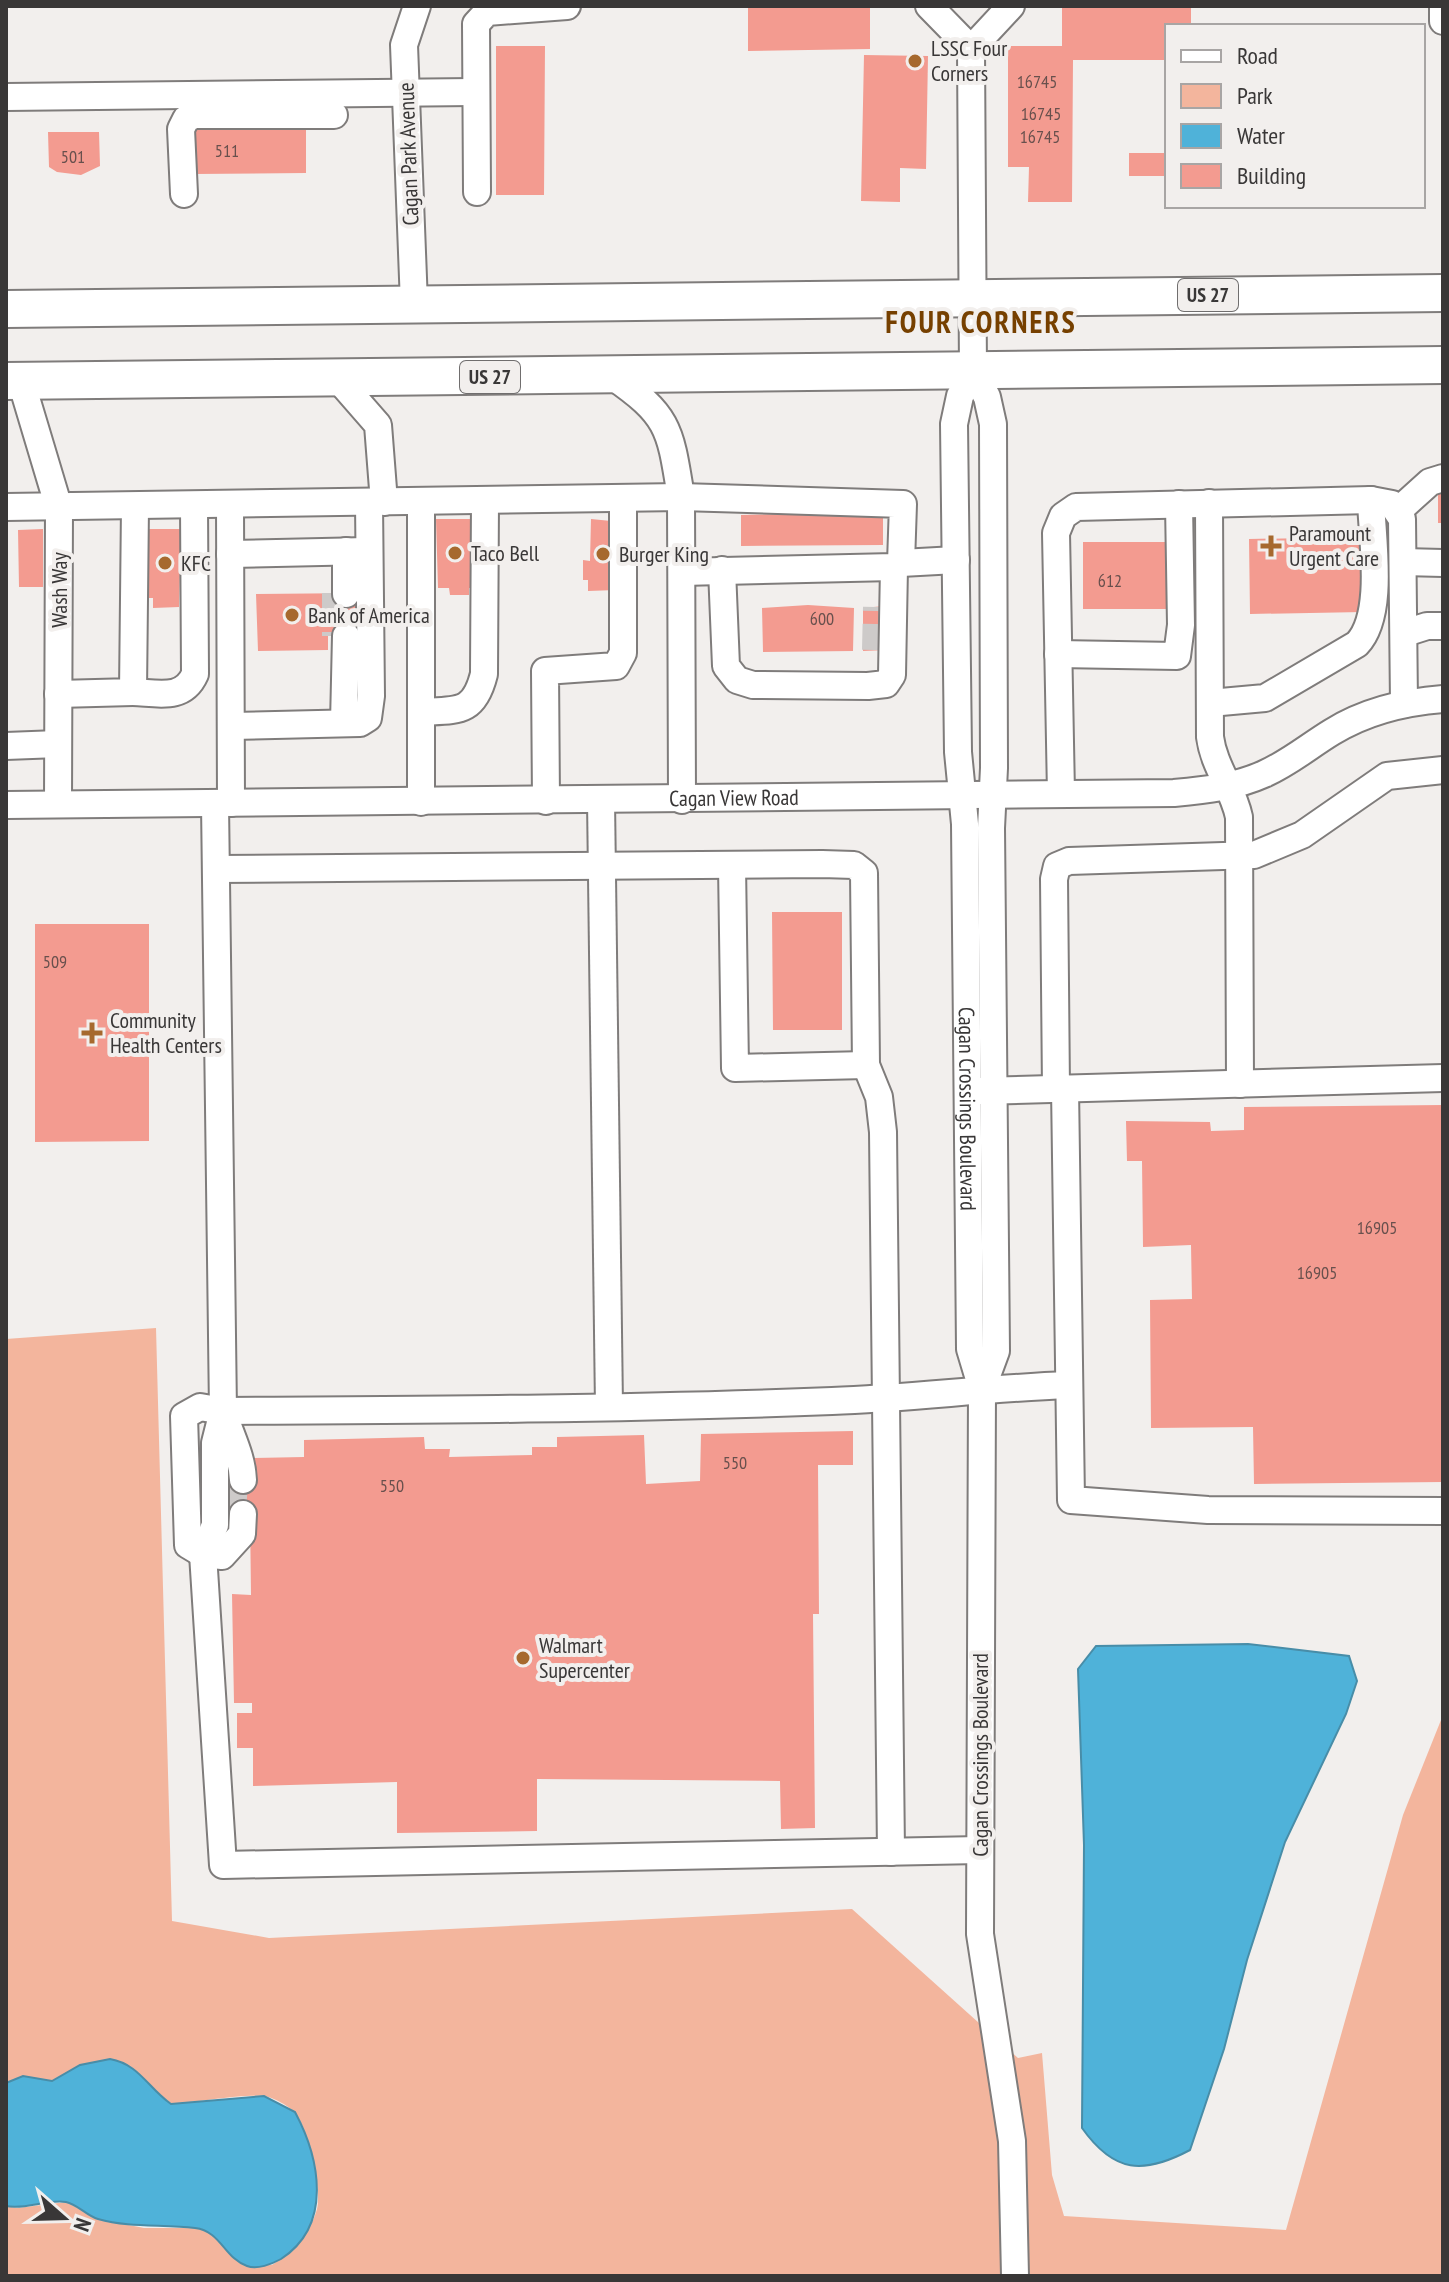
<svg xmlns="http://www.w3.org/2000/svg" width="1449" height="2282" font-family="'PT Sans Narrow',sans-serif">
<style>
.green{fill:#f3b59d}
.water{fill:#4fb2d9;stroke:#488da8;stroke-width:2}
.building{fill:#f39b90}
.lines{fill:none;stroke-linecap:round;stroke-linejoin:round}
.minor-tunnel{stroke:#cdcac9;stroke-width:26;stroke-dasharray:26 13;stroke-linecap:butt}
.minor-casing{stroke:#7f7c7b;stroke-width:30}
.highway-casing{stroke:#7f7c7b;stroke-width:40}
.minor{stroke:#fff;stroke-width:26}
.highway{stroke:#fff;stroke-width:36}
.poi-dot{fill:#a6692e;stroke:#f2efed;stroke-width:3}
.labels{text-anchor:middle;stroke-width:8;stroke-linejoin:round;paint-order:stroke}
.number-label{font-size:18px;fill:#68504d}
.shield{fill:#f2efed;stroke:#706e6e;stroke-width:2}
.shield-label{font-size:20px;font-weight:bold;fill:#393737}
.poi-label{font-size:22px;fill:#393737;stroke:#f2efed;text-anchor:start}
.street-label{font-size:22px;fill:#393737;stroke:#f2efed}
.district-label{font-size:30px;font-weight:bold;letter-spacing:2px;fill:#764000;stroke:#f2efed}
</style>
<rect width="100%" height="100%" fill="#f2efed"/>
<path class="green" d="M156 1328 172 1921 269 1938 852 1909 1018 2058 1042 2053 1052 2175 1064 2216 1286 2230 1403 1815 1443 1715V2276H6V2206L17 2208 67 2202 98 2219 144 2228H198L219 2237 228 2253 272 2265C293 2251 310 2234 317 2209 322 2190 308 2129 296 2114 291 2107 273 2097 264 2096 240 2094 197 2102 172 2104 133 2076 139 2052 82 2065 72 2068 64 2077 54 2080 37 2085 32 2072 6 2083V1339Z"/>
<path class="water" d="M1248 1644 1349 1656 1357 1681 1346 1714 1285 1842 1247 1960 1224 2049 1190 2150C1143 2175 1114 2173 1082 2128L1084 1845 1078 1669 1096 1646Z
M110 2059C139 2064 148 2088 171 2104L264 2096 295 2112C320 2159 333 2225 281 2259 272 2264 257 2270 247 2266 224 2258 221 2231 195 2228 162 2224 130 2228 98 2219 87 2216 77 2204 66 2202 46 2199 26 2210 6 2206V2083L23 2076 52 2081 80 2065Z"/>
<path class="building" d="M748 6H870V49L748 51Z
M1062 6H1191V26H1167V60H1073L1072 202H1028L1029 167H1008V46H1062Z
M496 46H545L544 195H496Z
M864 55 928 56 926 169 900 168V202L861 201Z
M193 125 306 126V173L194 174Z
M48 132H99L100 166 81 175 57 172 49 167Z
M1129 153H1167V176H1129Z
M1438 485H1443V523H1438Z
M883 512V545L741 546V515Z
M436 519H473L474 588H469V595H450L449 588H438Z
M591 519 611 521 616 590 588 591V580H583V560L590 561Z
M43 529V587H19L18 530Z
M147 529H181L179 607 153 608V598H149Z
M1362 537 1363 612 1250 614 1249 539Z
M1083 542H1172V609H1083Z
M363 593 364 635 328 636V650L258 651 256 594Z
M808 605 854 608 853 651 763 652 762 608Z
M884 606 886 650 863 651V608Z
M772 912H842V1030H773Z
M35 924H149V1141L35 1142Z
M1443 1105V1482L1254 1484 1253 1427 1151 1428 1150 1300 1192 1299 1191 1245 1143 1247 1142 1161H1127L1126 1121 1210 1122 1211 1131 1244 1130V1107Z
M853 1431V1465H818L819 1614H813L815 1828 781 1829 780 1781 537 1779V1831L397 1833V1782L253 1786V1748H237V1713H252V1703H234L232 1594 251 1595 250 1514H228L227 1480H250V1458L304 1457V1440L424 1437 425 1449H450L449 1457 532 1455V1447H557V1437L644 1435 646 1484 700 1481 701 1434Z"/>
<g class="lines">
<path class="minor-tunnel" d="M335 593V636
M356 636V594
M875 650 876 607
M233 1514 235 1480"/>
<defs>
<g id="minor">
<path d="M929 6 971 49"/>
<path d="M1443 6V21"/>
<path d="M6 97 474 92"/>
<path d="M477 192 476 24 487 12 567 6"/>
<path d="M184 194 181 129 186 119 194 115H334"/>
<path d="M414 304 404 45 417 6"/>
<path id="s1" d="M973 371 960 396 954 424 958 752 965 824 970 1349 982 1389 980 1934 1012 2141 1015 2276"/>
<path d="M973 371 987 397 993 424 994 768 991 828 996 1351 982 1389"/>
<path d="M973 371 971 49 1011 6"/>
<path d="M612 376C670 416 670 429 681 497L682 800"/>
<path d="M337 378 378 425 384 502"/>
<path d="M21 381 59 508 58 804"/>
<path d="M421 502V802"/>
<path d="M1209 503 1210 737C1214 767 1233 788 1239 817L1240 1084"/>
<path d="M230 505 231 803"/>
<path d="M6 507 681 497 903 504 901 563"/>
<path d="M1399 510 1430 482 1443 478"/>
<path d="M230 554 367 551"/>
<path d="M1403 562 1443 563"/>
<path d="M722 570 726 666 737 680 753 685 868 686 886 684 892 675 894 567"/>
<path d="M682 572 894 567 901 563 956 560"/>
<path d="M346 594V551"/>
<path d="M1405 633 1427 626H1443"/>
<path d="M1058 654 1177 656 1181 625 1179 504"/>
<path d="M133 692C158 693 183 701 195 674L194 506"/>
<path d="M58 694 133 692 135 506"/>
<path d="M1210 703 1265 698 1357 644C1385 615 1372 539 1371 500"/>
<path d="M421 712C458 710 474 714 484 674L485 501"/>
<path d="M344 723 346 636"/>
<path d="M231 726 360 723 368 718 371 696 369 503"/>
<path d="M6 746 58 744"/>
<path d="M1061 794 1056 533 1063 516 1076 507 1371 500 1392 504 1402 519 1404 704"/>
<path d="M601 800 609 1407"/>
<path d="M546 801 545 671 616 666 623 653V498"/>
<path d="M215 804 223 1411 215 1443V1525L203 1554 223 1865 980 1850"/>
<path id="s2" d="M6 805 1174 793C1206 790 1235 787 1264 774 1289 763 1309 746 1332 732 1366 711 1404 702 1443 699"/>
<path d="M732 865 735 1068 866 1065"/>
<path d="M216 869 822 864 854 865 864 873 866 1065 879 1097 883 1132 891 1852"/>
<path d="M1065 1088 1071 1500 1208 1510 1443 1511"/>
<path d="M1056 1089 1054 879 1057 866 1069 861 1254 855 1302 835 1387 776 1443 770"/>
<path d="M979 1091 1443 1078"/>
<path d="M223 1411C230 1435 242 1455 243 1480"/>
<path d="M243 1514 242 1534 222 1556 203 1554 188 1545 184 1416 200 1407 223 1411C426 1410 629 1409 832 1401 911 1398 989 1388 1068 1385"/>
</g>
<path id="highway" d="M6 309 1443 293
M6 381 1443 365"/>
</defs>
<use href="#minor" class="minor-casing"/>
<use href="#highway" class="highway-casing"/>
<use href="#minor" class="minor"/>
<use href="#highway" class="highway"/>
</g>
<g class="poi-dot">
<circle cx="915" cy="61" r="8"/>
<path d="M1267 534h8v8h8v8h-8v8h-8v-8h-8v-8h8z"/>
<circle cx="455" cy="553" r="8"/>
<circle cx="603" cy="554" r="8"/>
<circle cx="165" cy="563" r="8"/>
<circle cx="292" cy="615" r="8"/>
<path d="M88 1021h8v8h8v8h-8v8h-8v-8h-8v-8h8z"/>
<circle cx="523" cy="1658" r="8"/>
</g>
<g class="labels">
<g class="number-label">
<text x="1037" y="88">16745</text>
<text x="1041" y="120">16745</text>
<text x="1040" y="143">16745</text>
<text x="227" y="157">511</text>
<text x="73" y="163">501</text>
<text x="1110" y="587">612</text>
<text x="822" y="625">600</text>
<text x="55" y="968">509</text>
<text x="1377" y="1234">16905</text>
<text x="1317" y="1279">16905</text>
<text x="735" y="1469">550</text>
<text x="392" y="1492">550</text>
</g>
<g class="shield">
<rect x="1178" y="279" width="60" height="32" rx="6"/>
<rect x="460" y="361" width="60" height="32" rx="6"/>
</g>
<g class="shield-label">
<text x="1208" y="302">US 27</text>
<text x="490" y="384">US 27</text>
</g>
<g class="poi-label">
<text x="931" y="56">LSSC Four<tspan x="931" dy="25">Corners</tspan></text>
<text x="1289" y="541">Paramount<tspan x="1289" dy="25">Urgent Care</tspan></text>
<text x="471" y="561">Taco Bell</text>
<text x="619" y="562">Burger King</text>
<text x="181" y="571">KFC</text>
<text x="308" y="623">Bank of America</text>
<text x="110" y="1028">Community<tspan x="110" dy="25">Health Centers</tspan></text>
<text x="539" y="1653">Walmart<tspan x="539" dy="25">Supercenter</tspan></text>
</g>
<g class="street-label">
<text transform="translate(408 154) rotate(-92)" y="8">Cagan Park Avenue</text>
<text transform="translate(59 590) rotate(-90)" y="8">Wash Way</text>
<text dy="8" stroke="none"><textPath href="#s2" startOffset="728">Cagan View Road</textPath></text>
<text dy="8" stroke="none"><textPath href="#s1" startOffset="742">Cagan Crossings Boulevard</textPath></text>
<text transform="translate(980 1755) rotate(-90)" y="8">Cagan Crossings Boulevard</text>
</g>
<g class="district-label">
<text x="981" y="333">FOUR CORNERS</text>
</g>
</g>
<rect width="1449" height="2282" fill="none" stroke="#393737" stroke-width="16"/>
<rect x="1165" y="24" width="260" height="184" fill="#f2efed" stroke="#a8a5a4" stroke-width="2"/>
<rect x="1181" y="50" width="40" height="12" fill="#ffffff" stroke="#a8a5a4" stroke-width="2"/>
<text x="1237" y="64" font-size="24" fill="#393737">Road</text>
<rect x="1181" y="84" width="40" height="24" fill="#f3b59d" stroke="#a8a5a4" stroke-width="2"/>
<text x="1237" y="104" font-size="24" fill="#393737">Park</text>
<rect x="1181" y="124" width="40" height="24" fill="#4fb2d9" stroke="#a8a5a4" stroke-width="2"/>
<text x="1237" y="144" font-size="24" fill="#393737">Water</text>
<rect x="1181" y="164" width="40" height="24" fill="#f39b90" stroke="#a8a5a4" stroke-width="2"/>
<text x="1237" y="184" font-size="24" fill="#393737">Building</text>
<g transform="translate(64 2218) rotate(110)" stroke="#f2efed" stroke-width="6" paint-order="stroke">
<path d="M0-6L14 30L0 20L-14 30Z" fill="#393737"/>
<text y="-12" font-size="22" font-weight="bold" text-anchor="middle" fill="#393737">N</text>
</g>
</svg>
